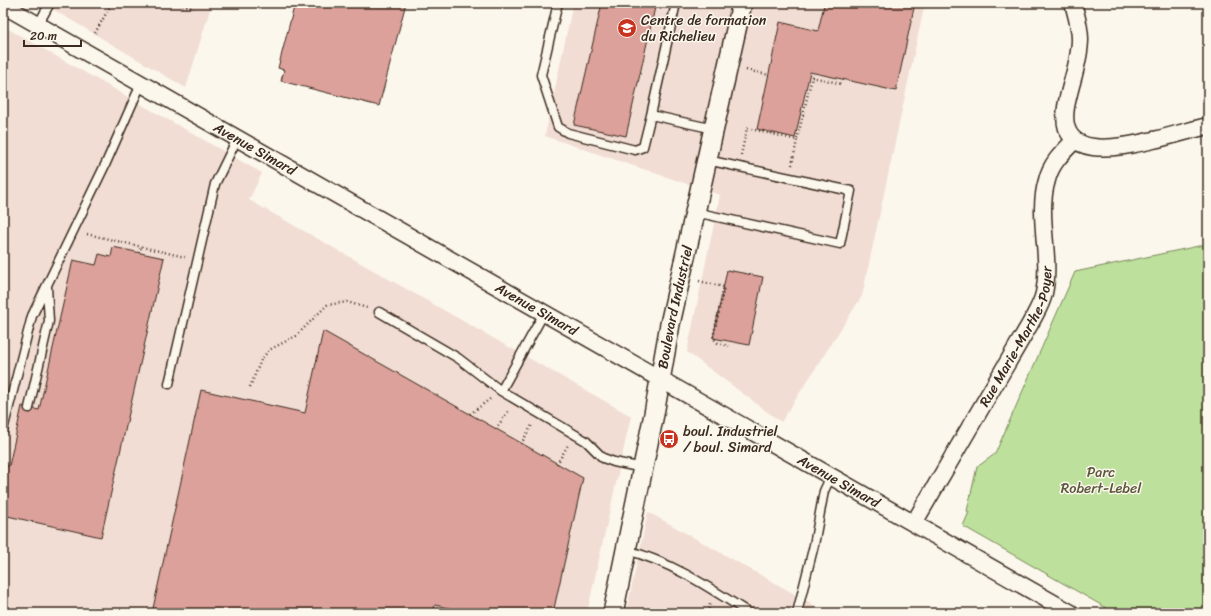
<svg xmlns="http://www.w3.org/2000/svg" width="1211" height="616" font-family="Sriracha,sans-serif">
<style>
.built{fill:#f1ddd3}
.green{fill:#bde19c;stroke:#7c865d}
.building{fill:#dba19a;stroke:#3b2a1e}
.lines{fill:none;stroke-linecap:round;stroke-linejoin:round}
.service-casing{stroke:#3b2a1e;stroke-width:11}
.minor-casing{stroke:#3b2a1e;stroke-width:19}
.tertiary-casing{stroke:#3b2a1e;stroke-width:22}
.path{stroke:#3b2a1e;stroke-width:2.5;stroke-dasharray:1 3;stroke-linecap:butt}
.service{stroke:#fbf7ec;stroke-width:8}
.minor{stroke:#fbf7ec;stroke-width:16}
.tertiary{stroke:#fbf7ec;stroke-width:19}
.labels{text-anchor:middle;stroke-width:3;stroke-linejoin:round;paint-order:stroke}
.poi-label{font-size:14px;fill:#3b2a1e;stroke:#fbf7ec;text-anchor:start}
.street-label{font-size:14px;fill:#3b2a1e;stroke:#fbf7ec}
.park-label{font-size:14px;fill:#5c583e;stroke:#fbf7ec}
</style>
<rect width="100%" height="100%" fill="#fbf7ec"/>
<filter id="ink" filterUnits="userSpaceOnUse"><feTurbulence type="fractalNoise" baseFrequency=".025" numOctaves="2"/><feDisplacementMap in="SourceGraphic" scale="8" xChannelSelector="R" yChannelSelector="G"/><feConvolveMatrix kernelMatrix="1 2 1 2 8 2 1 2 1" color-interpolation-filters="sRGB"/></filter>
<g filter="url(#ink)">
<path class="built" d="M42 3H212L186 88Z
M573 3H925L862 296 781 422 687 352 720 195 545 136Z
M3 26 262 173 249 200 631 416 587 613H3Z
M648 512 814 605 818 613H626Z"/>
<path class="green" d="M1208 244V613H1115L963 526 969 512 967 511 977 467 995 454 1075 272Z"/>
<path class="building" d="M295 3H406L379 106 281 81 284 70 278 68Z
M602 3H656L626 136 574 125Z
M816 3H915L896 91 810 72 795 138 757 129 780 22 818 31 824 5Z
M3 189 6 190 3 205Z
M113 247 164 258 101 537 3 515V465L9 466 22 406 39 410 73 260 96 265 99 254 111 257Z
M727 270 763 277 749 345 713 338Z
M323 331 583 478 553 613H470L435 605 433 613H152L201 390 305 413Z"/>
<g class="lines">
<defs>
<path id="service" d="M558 3 541 75 558 127 568 133 635 150 643 147 651 115
M676 3 651 115 714 129
M38 25 50 3
M695 212 840 244 851 191 707 160
M379 312 458 358 501 391
M544 313 501 391 586 441 603 458 614 462 643 468
M169 384 215 184 237 139
M29 408 49 321 47 287
M3 430 32 316 106 163 141 84
M626 550C672 562 710 588 749 613
M797 613 814 545 824 491 831 476"/>
<g id="minor">
<path d="M1073 3C1076 14 1080 27 1080 39 1080 62 1070 84 1066 107 1057 165 1126 146 1158 139 1174 135 1191 130 1208 126"/>
<path id="s1" d="M3 5 1071 613"/>
<path id="s2" d="M914 523 1030 324C1035 314 1042 304 1044 293 1052 256 1036 216 1047 180 1051 163 1063 152 1075 140"/>
</g>
<g id="tertiary">
<path id="s3" d="M613 613 654 414 670 324 742 3"/>
</g>
</defs>
<use href="#service" class="service-casing"/>
<use href="#minor" class="minor-casing"/>
<use href="#tertiary" class="tertiary-casing"/>
<path class="path" d="M179 3 194 9
M95 33 112 3
M746 70 769 75
M812 77 842 84
M741 155 747 128 797 140 813 73
M792 165 797 140
M87 234 185 257
M139 253 141 247
M699 281 724 287 713 338 718 343 729 346
M250 387 261 360 269 350 296 336 327 305 347 302 367 308
M470 414 490 399
M496 429 509 410
M521 444 532 425
M557 464 568 445
M708 613 710 604"/>
<use href="#service" class="service"/>
<use href="#minor" class="minor"/>
<use href="#tertiary" class="tertiary"/>
</g>
</g>
<defs>
<symbol id="school-disc" viewBox="-11 -11 22 22"><circle r="9.5" fill="#c8321e" stroke="#fbf7ec"/><path d="M0-5L7-2L0 1L-7-2ZM-4 1L0 2.5L4 1V4Q0 6-4 4Z" fill="#fff"/></symbol>
<symbol id="bus-disc" viewBox="-11 -11 22 22"><circle r="9.5" fill="#c8321e" stroke="#fbf7ec"/><path d="M-5-6H5V4H4V6H2V4H-2V6H-4V4H-5ZM-3.5-4V0h7V-4ZM-3.5 1.2v1.5H-2V1.2ZM2 1.2v1.5H3.5V1.2Z" fill="#fff"/></symbol>
</defs>
<g fill-rule="evenodd">
<use href="#school-disc" x="616" y="17" width="22" height="22"/>
<use href="#bus-disc" x="658" y="428" width="22" height="22"/>
</g>
<g class="labels">
<g class="poi-label">
<text x="641" y="25">Centre de formation<tspan x="641" dy="16">du Richelieu</tspan></text>
<text x="683" y="436">boul. Industriel<tspan x="683" dy="16">/ boul. Simard</tspan></text>
</g>
<g class="street-label">
<text dy="5" stroke="none"><textPath href="#s1" startOffset="290">Avenue Simard</textPath></text>
<text dy="5" stroke="none"><textPath href="#s3" startOffset="312">Boulevard Industriel</textPath></text>
<text dy="5" stroke="none"><textPath href="#s1" startOffset="614">Avenue Simard</textPath></text>
<text dy="5" stroke="none"><textPath href="#s2" startOffset="214">Rue Marie-Marthe-Poyer</textPath></text>
<text dy="5" stroke="none"><textPath href="#s1" startOffset="962">Avenue Simard</textPath></text>
</g>
<g class="park-label">
<text x="1101" y="477">Parc<tspan x="1101" dy="16">Robert-Lebel</tspan></text>
</g>
</g>
<rect width="1211" height="616" fill="none" stroke="#fbf7ec" stroke-width="16"/>
<rect x="8" y="8" width="1195" height="600" fill="none" stroke="#3b2a1e" stroke-width="1.5" filter="url(#ink)"/>
<path d="M24 40v6h57v-6" fill="none" stroke="#3b2a1e" stroke-width="2"/>
<text x="30" y="40" font-size="12" fill="#3b2a1e" stroke="#fbf7ec" stroke-width="3" paint-order="stroke">20 m</text>
</svg>
